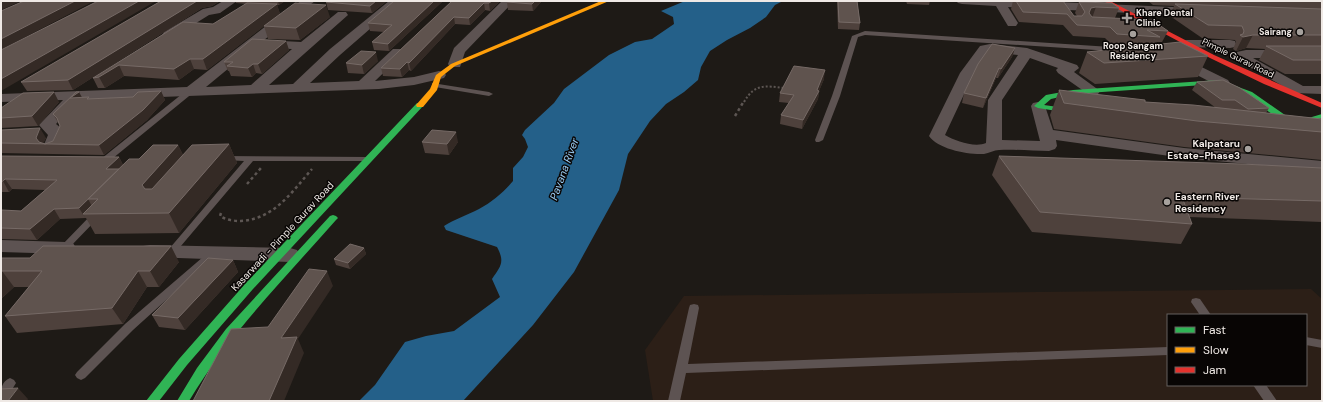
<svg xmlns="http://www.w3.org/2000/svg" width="1323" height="402" font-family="'DM Sans',sans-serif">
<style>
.built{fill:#2c1f17;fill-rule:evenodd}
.water{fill:#246089}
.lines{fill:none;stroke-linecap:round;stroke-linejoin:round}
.path-far1{stroke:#5d5653;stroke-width:2;stroke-dasharray:2 2;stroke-linecap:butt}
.path{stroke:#5d5653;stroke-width:2.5;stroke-dasharray:3 3;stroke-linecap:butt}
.lane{fill:#5d5352;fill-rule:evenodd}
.street{fill:#5d5352;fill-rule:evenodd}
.fast{fill:#30b455;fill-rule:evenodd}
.slow{fill:#ff9f0a;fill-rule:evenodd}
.jam{fill:#e5322d;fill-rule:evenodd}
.wall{fill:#4e413c}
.shaded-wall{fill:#342a25}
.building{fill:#5f534e;stroke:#766a66}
.poi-dot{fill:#a6a19d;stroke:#080504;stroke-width:1.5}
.labels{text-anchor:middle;stroke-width:3;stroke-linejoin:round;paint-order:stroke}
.far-poi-label{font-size:9px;font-weight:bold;fill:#efe9e5;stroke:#080504;text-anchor:start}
.far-street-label{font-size:9px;fill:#efe9e5;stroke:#080504}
.poi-label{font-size:10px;font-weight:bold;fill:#efe9e5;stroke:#080504;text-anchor:end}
.street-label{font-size:10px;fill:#efe9e5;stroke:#080504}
.water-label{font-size:11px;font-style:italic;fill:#9accf3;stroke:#080504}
</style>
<rect width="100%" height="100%" fill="#1e1a16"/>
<path class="built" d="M1311 289 1322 299V401H653L645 350 684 296ZM1168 315H1306V385H1168Z"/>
<path class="water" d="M685 1H783L775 5 766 17 750 28 727 40 710 51 701 67 698 80 684 92 666 104 650 121 628 154 619 190 574 272 533 325 463 401H359L375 385 405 342 426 336 454 331 500 297 492 279C501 266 505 262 497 247L446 230 444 226C455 219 467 215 479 209 492 202 504 192 513 181V168L523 157 528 147 525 139 522 135 525 130 554 103 564 89 609 55 635 42 652 39 674 24 673 17 661 11Z"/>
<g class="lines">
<path class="path-far1" d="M744 102C755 83 765 86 785 88"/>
<path class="path" d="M735 116 744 101
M247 184 261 168
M221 213 220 216C226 220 234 221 241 221 274 219 292 192 312 169"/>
<path class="lane" d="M865 31 1126 48 1129 50 1126 52 865 35 858 37 840 96 823 140 819 142H816L815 140 832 96 852 36Z
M432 83 489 92 493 94 489 96 435 87H432Z
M187 90H193L194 92 107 163H101L100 161 101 159Z
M220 156 368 157 372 159 368 161H253L175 253H169L167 251 169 249 244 161 223 160 219 158Z
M96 212 101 215 99 217 67 250H61L59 248 61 246 93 213Z
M213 250 218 253 216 255 133 330 85 378 81 380 77 378 75 375 77 372 125 324 210 251Z
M1196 298 1200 299 1211 315H1200L1191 302 1192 299Z
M694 304 698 305 699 308 688 364 1168 347V355L686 373 680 401H668L689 308 690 305Z
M1306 337 1322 340V348L1306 345Z
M10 378 14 380 16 383 5 401H1C1 392 0 382 10 378Z
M1253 385H1266L1277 401H1264Z"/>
<path class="street" d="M223 1H237L220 13 209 15 172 38H164L162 35 164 32 203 9 213 7Z
M301 1H315L264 40 301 42 338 12H346L348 15 269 85 293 84 330 49 389 1H402L340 55 310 83 359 81 393 49H403L405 52 375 81 414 77 439 71 444 72 446 75 444 78 414 85 379 89 79 100 56 124 61 128 64 135 57 150 51 152 45 150 43 147 48 135 39 125 63 100 1 102V94L187 87 275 19ZM257 45 263 48 292 49 251 85 206 87Z
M502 1H514L465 52 460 67H450L448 64 454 48Z
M956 1H1035L1195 8 1199 10 1201 12 1199 14 1195 16 1008 7 1018 23 1016 26H1008L996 6 962 4 958 3Z
M1187 40H1230L1235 41 1236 44 1235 47 1230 48 1182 47 1181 44 1182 41Z
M990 44 1027 48 1077 65 1079 68 1074 72 1100 91 1098 94 1093 95 1088 94 1058 73 1056 70 1058 68 1030 58 1002 100V140L1040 141 1031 106 1033 103 1038 102 1043 103 1045 106 1053 130 1184 148 1322 161V171L1184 158 1056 140 1057 146 1055 149 1049 151C1033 151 1015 149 999 150 994 150 989 153 984 154 968 155 938 149 929 136L960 73 980 46ZM989 52 1018 55 988 100 986 143C975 148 955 141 945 135L974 73Z
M1246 50H1322V58H1253L1303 86H1322V94L1295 93 1237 60 1235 57 1237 52Z
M1179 56 1228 80 1230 83 1228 86 1223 87 1218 86 1174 63 1172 60 1174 57Z
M1 240 66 242 73 243 76 248 73 253 66 254 1 252Z
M150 245 290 248 297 250 300 255 297 260 290 262 150 257 143 256 140 251 143 246Z"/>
<path class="fast" d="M1219 80 1252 92 1295 122 1322 114V118L1297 127H1291L1246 96 1218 84 1073 94 1051 99 1044 105 1085 111V115H1082L1038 108 1034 106 1046 95 1073 90Z
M417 103H423L424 105 253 289 187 365 159 401H146L179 359 245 284Z
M333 215 336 216 338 218 336 220C285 278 229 334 189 401H177L197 368 226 329 330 216Z"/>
<path class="slow" d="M601 1H609L455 66 441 77 437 90 423 107H417L416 105 430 89 436 75 451 64Z"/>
<path class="jam" d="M1103 1H1110L1214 55 1322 103V108L1264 84 1210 58Z"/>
</g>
<path class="wall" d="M161 1H220L212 6 202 8 73 90 27 91 21 82Z
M235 1H285L279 5H277L280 14 268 23 330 17 300 40 268 39 264 26 207 70 194 69 179 80 124 76 105 88H98L93 78 183 22 213 24 246 4 236 3Z
M387 1 372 13 328 10 326 2Z
M394 1H443L389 51 374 50 372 42 385 32 370 31 368 23Z
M452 1H500L490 11 485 10 470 25 455 24 411 71 409 70 402 77 383 76 381 68Z
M542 1 533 11 508 10 507 2Z
M837 1H857L860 23 859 30 838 29Z
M906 1H930L929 5 907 4Z
M1013 1H1085L1084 2 1063 1 1074 16H1077L1075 13 1079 2 1119 8 1115 18 1168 31 1162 42H1157L1156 44 1208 56 1198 77 1095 84 1079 73 1087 52 1132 47 1113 46 1105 38 1073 36 1063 25 1019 22 1011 9Z
M1148 1H1322V74H1285L1259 60 1265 49 1246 48 1236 51 1233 49 1236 42 1235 40 1202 38 1170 16 1174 6 1153 5Z
M286 41 289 50 262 74 256 73 252 77 231 76 229 71H228L224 62Z
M1015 48 1012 57 998 78H996L983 108 962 103 964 93Z
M378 61 364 74 348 73 346 63Z
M824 79 819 91 818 99 802 129 780 124 781 115 789 103 779 102 780 93Z
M1197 82 1269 108 1266 113 1322 119V160L1184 147 1054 129 1050 115 1059 90 1145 102 1216 108 1192 90Z
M161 91 165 100 147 120 104 155 1 153V130L46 138 43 143 45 144 53 141 60 126 53 114 82 98 90 99 133 97Z
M59 102 38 126 1 128V108Z
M422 142H458L449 155 425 153Z
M229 144 237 163 179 233 95 234 86 218 60 219 37 240 1 239V211H21L45 190 12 189 9 192H1V156L119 157 123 165 178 145 183 155Z
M999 156 1322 168V222L1189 217 1192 224 1181 244 1032 232 992 175Z
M364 248 366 254 350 269 336 265 334 259Z
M1 258 179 262 159 287H147L123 324 17 333 5 316 29 287H14L1 299Z
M233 260 238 272 185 330 159 327 152 315Z"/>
<path class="shaded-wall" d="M1 1H21L1 10Z
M75 1H94L1 50V39Z
M139 1H156L1 91V79Z
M197 1H220L212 6 202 8 73 90 68 80Z
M278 1H285L279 5Z
M376 1H387L372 13 370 6Z
M434 1H443L389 51 388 44Z
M492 1H500L490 11 489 3Z
M535 1H542L533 11 532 4Z
M484 3 485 10 470 25 469 18Z
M277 4 280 14 207 70 203 59Z
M326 5 330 17 300 40 296 28Z
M1096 7 1092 18 1087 19 1091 8Z
M454 17 455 24 411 71 409 63Z
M1253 35 1246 48 1236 51 1243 37Z
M286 41 289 50 262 74 258 64Z
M1015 48 1012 57 998 78 1001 69Z
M376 52 378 61 364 74 362 65Z
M190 59 194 69 179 80 174 69Z
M407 62 409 70 402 77 400 69Z
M253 64 256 73 252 77 248 68Z
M119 65 124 76 105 88 99 77Z
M999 68 996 78 983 108 986 98Z
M825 70 824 79 818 93 819 91 818 99 802 129 803 120 817 90Z
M161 91 165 100 147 120 104 155 99 145Z
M54 92 59 102 38 126 32 116Z
M79 92 84 101 70 98Z
M40 128 46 138 43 144H39L36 138Z
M456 132 458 142 449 155 447 144Z
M229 144 237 163 179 233 169 213Z
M178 145 187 163 152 204 142 185Z
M119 157 124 167 111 177 106 169Z
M5 179 12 189 9 192 3 181Z
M88 199 94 210 83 214 86 219 79 208Z
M54 209 60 219 37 240 30 229Z
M171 246 179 262 159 287 150 271Z
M364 248 366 254 350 269 348 263Z
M233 260 238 272 185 330 178 318Z
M1 271H2L14 287 1 299Z
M138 271 147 287 123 324 112 308Z
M327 271 333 286 298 339 304 353 284 401H269L281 338Z
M18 388 28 399 27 401H8Z"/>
<path class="building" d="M24 1H75L1 39V11Z
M98 1H139L1 79V50Z
M161 1H197L68 80 21 82Z
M328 1H376L370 6 326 2Z
M394 1H434L388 44 372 42 392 25 368 23Z
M452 1H492L489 3H484L469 18 454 17 409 63 407 62 400 69 381 68Z
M508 1H535L532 4 507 2Z
M838 1H857L860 23 839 22Z
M1016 1H1063L1074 16H1082L1085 12 1079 2 1112 3 1119 8 1096 7 1091 8 1089 13 1092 17 1152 20 1168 31 1147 30 1160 37 1117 34 1110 27 1077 25 1067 14 1023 12Z
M247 3 277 4 203 59H190L174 69 119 65 99 77 93 78 183 22 213 24Z
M295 3 326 5 296 28 264 26Z
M1175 4 1322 9V35H1253L1243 37 1240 35 1243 34 1244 31 1242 26 1208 25Z
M252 39 286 41 258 64H253L248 68 227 66 233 62H224Z
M1180 42 1208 56 1104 63 1087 52Z
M992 44 1015 48 1001 69 999 68 986 98 964 93 978 64Z
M1266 46H1322V60H1293Z
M361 51 376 52 362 65 346 63Z
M794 66 825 70 817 90 819 91 803 120 781 115 794 95 780 93Z
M1223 80 1240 88 1269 108 1248 109 1235 100H1222L1197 82Z
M1059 90 1145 100V102L1193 105 1322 119V132L1197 121 1064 103Z
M161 91 143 110 99 145 1 143V130L40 128 36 138 39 142 45 144 53 141 60 126 57 118 53 114 76 92H79L70 98 89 97 87 99 133 97 138 92Z
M54 92 32 116 1 118V108L23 93Z
M432 130 456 132 447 144 422 142Z
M229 144 169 213 83 214 98 199H88L129 159H139L153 145H178L142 185 145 189H152L192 145Z
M1 156 119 157 106 169H119L79 208 54 209 30 229 1 228V211L2 210 21 211 57 180 5 179 3 181 1 182Z
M999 156 1242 164 1322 168V201L1182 197 1192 224 1040 212Z
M350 244 364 248 348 263 334 259Z
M43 246H171L150 271H138L112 308 5 316 42 271H1V258H30Z
M208 258 233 260 178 318 152 315Z
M309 269 327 271 281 338 297 337 269 401H193L231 329 268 327Z
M18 388 8 401H1V389Z"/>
<g class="poi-dot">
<path d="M1125 12h4v4h4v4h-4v4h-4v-4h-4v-4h4z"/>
<circle cx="1300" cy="32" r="4"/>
<circle cx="1133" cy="34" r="4"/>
<circle cx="1248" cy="149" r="4"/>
<circle cx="1167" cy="202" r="4"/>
</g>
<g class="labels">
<g class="far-poi-label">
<text x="1136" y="16">Khare Dental<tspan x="1136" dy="10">Clinic</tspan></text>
<text x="1292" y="35" text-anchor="end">Sairang</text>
<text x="1133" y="49" text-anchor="middle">Roop Sangam<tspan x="1133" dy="10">Residency</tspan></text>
</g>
<g class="far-street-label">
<text transform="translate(1238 58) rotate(26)" y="3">Pimple Gurav Road</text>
</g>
<g class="poi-label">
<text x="1240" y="147">Kalpataru<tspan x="1240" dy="12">Estate-Phase3</tspan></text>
<text x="1175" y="200" text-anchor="start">Eastern River<tspan x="1175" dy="12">Residency</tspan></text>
</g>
<g class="street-label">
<text transform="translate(282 236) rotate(-47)" y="4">Kasarwadi - Pimple Gurav Road</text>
</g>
<g class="water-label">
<text transform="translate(564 169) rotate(-70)" y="4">Pavana River</text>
</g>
</g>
<rect width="1323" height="402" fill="none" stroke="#efe9e5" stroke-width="4"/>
<rect x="1167" y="314" width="140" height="72" fill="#080504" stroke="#64605e"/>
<rect x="1175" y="327" width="20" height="6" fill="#30b455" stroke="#64605e"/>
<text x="1203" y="334" font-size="12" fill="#efe9e5">Fast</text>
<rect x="1175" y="347" width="20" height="6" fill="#ff9f0a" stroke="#64605e"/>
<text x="1203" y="354" font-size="12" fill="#efe9e5">Slow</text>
<rect x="1175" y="367" width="20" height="6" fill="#e5322d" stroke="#64605e"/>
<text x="1203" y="374" font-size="12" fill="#efe9e5">Jam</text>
</svg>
